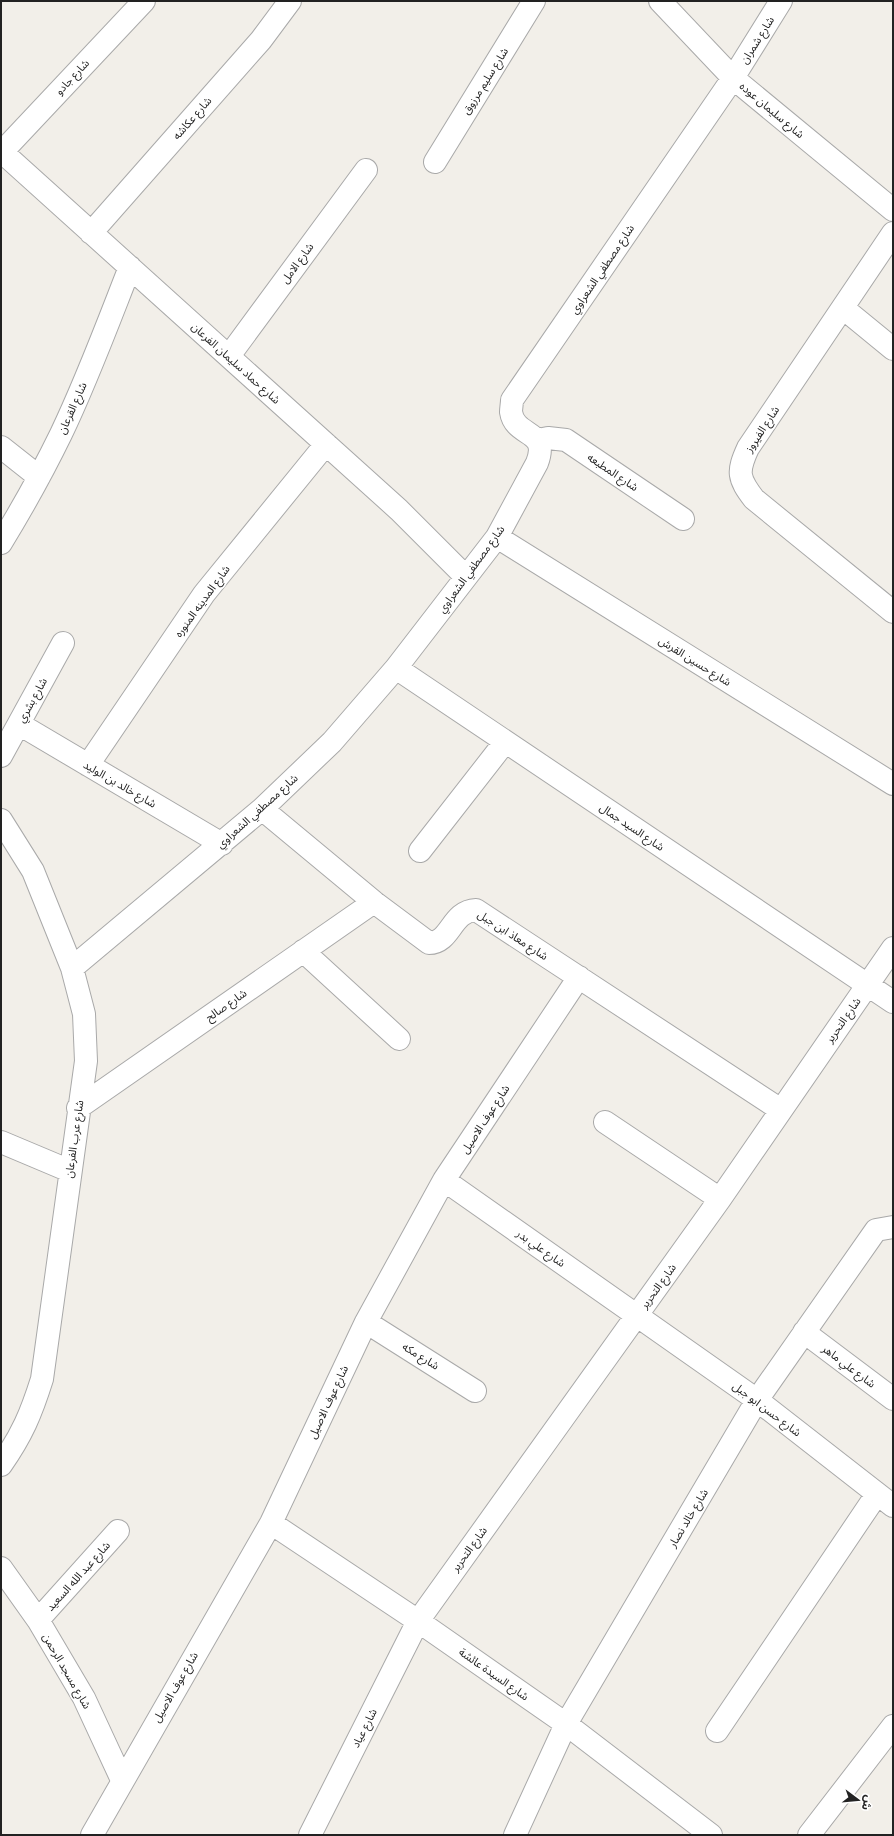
<svg xmlns="http://www.w3.org/2000/svg" width="894" height="1836" font-family="'Fira Sans Condensed','Noto Sans Arabic',sans-serif">
<style>
.lines{fill:none;stroke-linecap:round;stroke-linejoin:round}
.minor-casing{stroke:#a9a9a9;stroke-width:24}
.minor{stroke:#fff;stroke-width:22}
.labels{text-anchor:middle;stroke-width:3.5;stroke-linejoin:round;paint-order:stroke}
.street-label{font-size:11px;fill:#222;stroke:#fff}
</style>
<rect width="100%" height="100%" fill="#f2efe9"/>
<g class="lines">
<defs>
<path id="minor" d="M660 1 733 78 893 210
M2 152 399 510 466 577
M1 153 144 1
M435 162 534 1
M91 233 261 40 290 1
M893 233 748 448C737 472 738 478 754 499L893 612
M843 308 893 349
M229 356 366 170
M538 440 548 438 566 440 683 519
M1 447 39 477
M497 537 893 784
M1 543C23 507 43 471 61 434 87 380 108 323 130 267
M396 668 893 1002
M19 724 222 844
M1 756 63 643
M88 765 204 594 326 444
M262 809 374 902 429 943C451 943 451 911 476 910L781 1110
M1 820 33 871 72 968 84 1014 86 1061 42 1379C31 1414 22 1435 1 1465
M420 851 505 742
M303 951 399 1039
M72 968 262 809 332 742 396 668 497 537 537 463C550 429 515 438 511 412 511 409 512 403 512 400L733 78 781 1
M78 1108 374 902
M605 1122 720 1199
M1 1142 70 1171
M444 1180 757 1400 893 1506
M366 1322 475 1391
M804 1332 893 1399
M271 1523 418 1621 566 1724 711 1835
M1 1568 38 1620 84 1698 122 1780
M38 1620 118 1531
M717 1731 877 1494
M92 1835 271 1523 366 1322 444 1180 579 977
M310 1835 418 1621 720 1199 893 948
M515 1835 566 1724 757 1400 876 1230 893 1227
M809 1835 893 1726"/>
</defs>
<use href="#minor" class="minor-casing"/>
<use href="#minor" class="minor"/>
</g>
<g class="labels">
<g class="street-label">
<text transform="translate(757 40) rotate(-58)" y="4">شارع شمران</text>
<text transform="translate(72 77) rotate(-47)" y="4">شارع جادو</text>
<text transform="translate(485 81) rotate(-58)" y="4">شارع سليم مرزوق</text>
<text transform="translate(772 110) rotate(40)" y="4">شارع سليمان عوده</text>
<text transform="translate(192 118) rotate(-49)" y="4">شارع عكاشه</text>
<text transform="translate(297 263) rotate(-54)" y="4">شارع الامل</text>
<text transform="translate(602 269) rotate(-56)" y="4">شارع مصطفي الشعراوي</text>
<text transform="translate(236 363) rotate(42)" y="4">شارع حماد سليمان الفرعان</text>
<text transform="translate(72 408) rotate(-66)" y="4">شارع القرعان</text>
<text transform="translate(762 429) rotate(-57)" y="4">شارع الفيروز</text>
<text transform="translate(613 472) rotate(34)" y="4">شارع المطبعه</text>
<text transform="translate(471 569) rotate(-54)" y="4">شارع مصطفي الشعراوي</text>
<text transform="translate(202 601) rotate(-54)" y="4">شارع المدينه المنوره</text>
<text transform="translate(695 661) rotate(32)" y="4">شارع حسين القرش</text>
<text transform="translate(32 700) rotate(-61)" y="4">شارع بشري</text>
<text transform="translate(120 784) rotate(30)" y="4">شارع خالد بن الوليد</text>
<text transform="translate(257 811) rotate(-42)" y="4">شارع مصطفي الشعراوي</text>
<text transform="translate(632 827) rotate(34)" y="4">شارع السيد جمال</text>
<text transform="translate(513 935) rotate(33)" y="4">شارع معاذ ابن جبل</text>
<text transform="translate(226 1005) rotate(-35)" y="4">شارع صالح</text>
<text transform="translate(843 1020) rotate(-55)" y="4">شارع التحرير</text>
<text transform="translate(485 1119) rotate(-57)" y="4">شارع عوف الاصيل</text>
<text transform="translate(74 1139) rotate(-82)" y="4">شارع عرب الفرعان</text>
<text transform="translate(541 1248) rotate(35)" y="4">شارع علي بدر</text>
<text transform="translate(658 1286) rotate(-54)" y="4">شارع التحرير</text>
<text transform="translate(421 1356) rotate(32)" y="4">شارع مكه</text>
<text transform="translate(849 1366) rotate(37)" y="4">شارع علي ماهر</text>
<text transform="translate(328 1402) rotate(-65)" y="4">شارع عوف الاصيل</text>
<text transform="translate(767 1409) rotate(37)" y="4">شارع حسن ابو جبل</text>
<text transform="translate(688 1518) rotate(-59)" y="4">شارع خالد نصار</text>
<text transform="translate(469 1549) rotate(-54)" y="4">شارع التحرير</text>
<text transform="translate(78 1576) rotate(-48)" y="4">شارع عبد الله السعيد</text>
<text transform="translate(67 1671) rotate(60)" y="4">شارع مسجد الرحمن</text>
<text transform="translate(494 1674) rotate(35)" y="4">شارع السيدة عائشة</text>
<text transform="translate(175 1687) rotate(-60)" y="4">شارع عوف الاصيل</text>
<text transform="translate(364 1728) rotate(-63)" y="4">شارع عياد</text>
</g>
</g>
<rect width="894" height="1836" fill="none" stroke="#222222" stroke-width="4"/>
<g transform="translate(858 1800) rotate(106)" stroke="#ffffff" stroke-width="3" paint-order="stroke">
<path d="M0-3L7 15L0 10L-7 15Z" fill="#222222"/>
<text y="-6" font-size="11" font-weight="bold" text-anchor="middle" fill="#222222">ش</text>
</g>
</svg>
